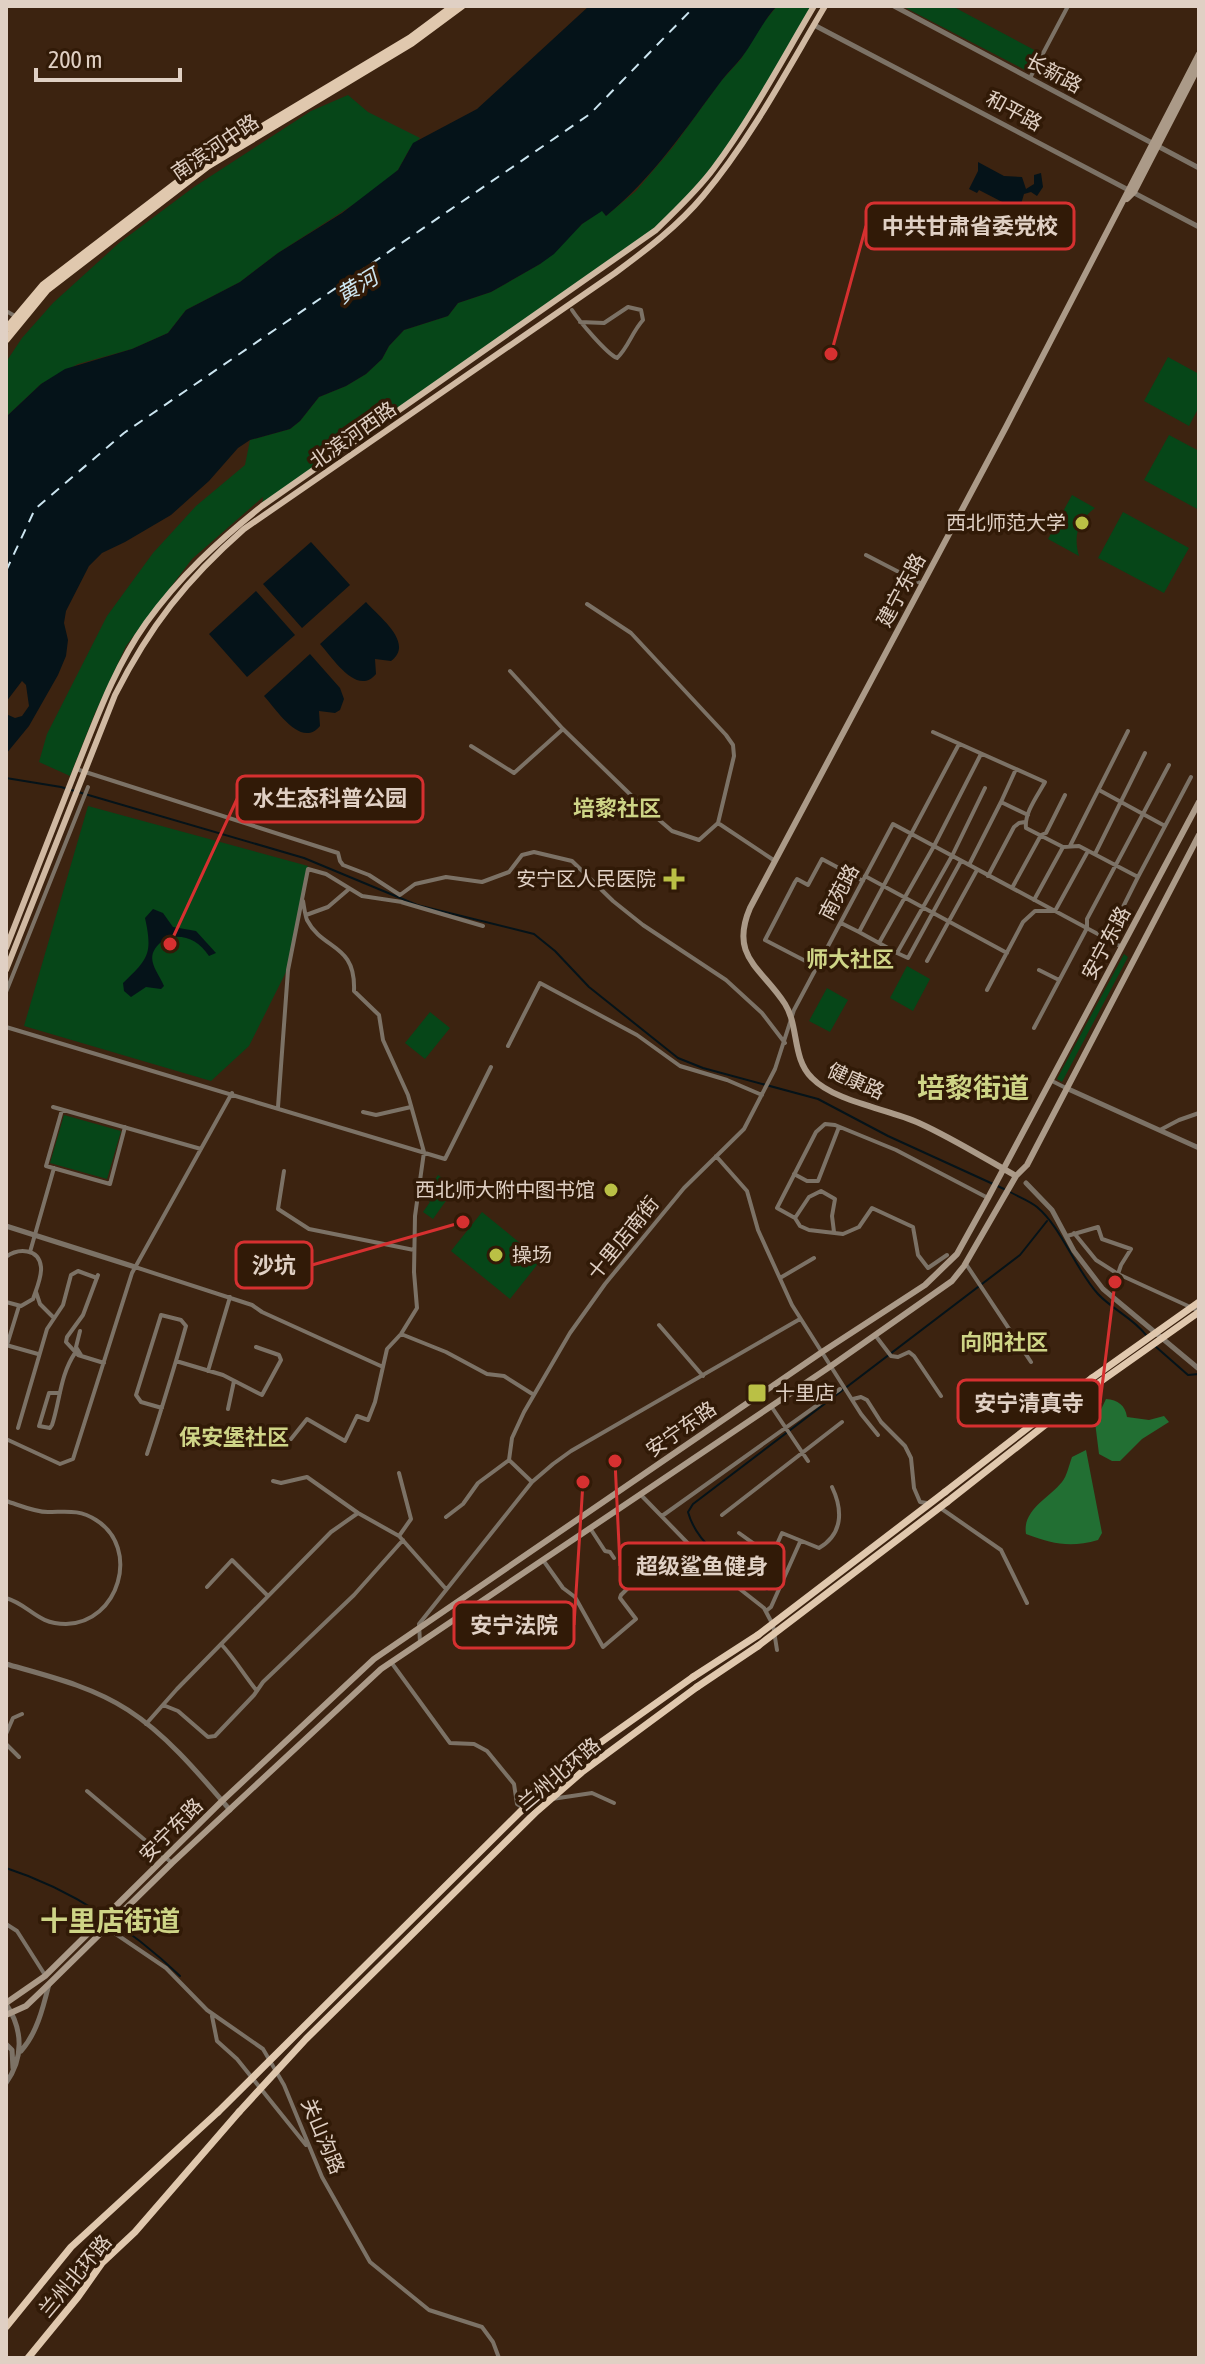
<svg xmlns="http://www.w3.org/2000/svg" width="1205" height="2364" font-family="'Asap Condensed','Noto Sans SC',sans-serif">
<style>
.green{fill:#064618}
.forest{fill:#226f33}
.water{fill:#051319}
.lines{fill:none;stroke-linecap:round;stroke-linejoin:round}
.stream{stroke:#051319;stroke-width:2}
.ferry{stroke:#cce5f0;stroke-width:2;stroke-dasharray:10 8;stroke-linecap:butt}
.minor{stroke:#7c7266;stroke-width:4}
.tertiary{stroke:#7c7266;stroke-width:5}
.secondary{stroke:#ab9a88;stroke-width:6}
.primary{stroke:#d0b9a2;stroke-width:6}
.trunk{stroke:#e0c8ae;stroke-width:7}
.trunk-bridge{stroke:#e0c8ae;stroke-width:7}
.poi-dot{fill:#bac045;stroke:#311a07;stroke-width:3}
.labels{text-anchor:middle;stroke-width:7;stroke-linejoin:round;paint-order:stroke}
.street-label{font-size:20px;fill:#e0d0c4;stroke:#311a07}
.poi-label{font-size:20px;fill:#e0d0c4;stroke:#311a07;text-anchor:end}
.water-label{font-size:22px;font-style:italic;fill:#cce5f0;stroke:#311a07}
.neighbourhood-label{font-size:22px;font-weight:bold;fill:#ced486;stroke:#311a07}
.district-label{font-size:28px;font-weight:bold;fill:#ced486;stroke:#311a07}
.leader{fill:none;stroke:#d63030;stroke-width:3}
.callout-dot{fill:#d63030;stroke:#311a07;stroke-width:3}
.callout{fill:#311a07;stroke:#d63030;stroke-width:3}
.callout-label{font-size:22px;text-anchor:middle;font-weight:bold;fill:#e0d0c4}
</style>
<rect width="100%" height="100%" fill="#3c2310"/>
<path class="green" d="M777 6H815L714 168 656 230 262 506 263 497 192 559 126 646 95 713 70 776 39 762 47 734 107 616 153 553 196 506 245 465 250 440 290 429 300 421 319 397 346 386 366 374 382 359 389 346 404 330 448 316 458 303 491 292 540 264 582 224 602 210 606 216 636 191 673 147 721 81 741 59 760 27Z
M902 6H952L1040 53 1029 72Z
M348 95 368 112 420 138 409 150 398 170 376 190 278 253 240 282 186 310 168 333 132 349 78 364 41 384 6 417V362L22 338 53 303 119 243 194 187 311 111Z
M1168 357 1199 374V407L1189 426 1144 401Z
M1169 435 1199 451V510L1144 480Z
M1072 495 1095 508C1078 521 1073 535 1079 556L1048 539Z
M1123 512 1189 548 1164 593 1098 558Z
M88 806 308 866 287 970 249 1046 211 1081 24 1026Z
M1124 954 1128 957 1062 1082 1057 1079Z
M907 966 930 979 913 1011 890 998Z
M827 988 848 1000 830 1032 809 1021Z
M430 1012 450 1028 425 1059 405 1043Z
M64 1115 121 1131 107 1179 50 1163Z
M438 1175 455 1188 433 1219 423 1212 430 1202 423 1196Z
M482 1212 541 1260 510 1299 451 1251Z"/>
<path class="forest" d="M1106 1399C1118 1400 1125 1405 1127 1417L1149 1420 1164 1416 1169 1422 1142 1439 1120 1461H1112L1099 1454 1095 1422Z
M1086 1450 1102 1533 1098 1540C1070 1548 1053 1544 1026 1534 1022 1510 1049 1498 1062 1482 1067 1476 1069 1465 1072 1457Z"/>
<path class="water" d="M589 6H777C762 22 755 40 742 57 736 65 728 72 722 80 686 128 653 178 606 216L602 211 582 224 554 254 540 264 491 292 458 303 448 316 404 330 389 346 382 359 366 374 346 386 319 397 300 421 290 429 250 440 238 448 209 481 171 515 125 542 102 553 89 566 66 611 64 623 68 640 66 656 58 675 29 726 6 754V714L15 718 22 716 29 706 26 685 22 681 6 702V417L41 384 65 369 132 349 168 333 186 310 240 282 278 253 342 213 398 170 413 143 477 109Z
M978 162 1004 176 1022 177 1026 189 1034 184V175L1041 173 1043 187 1037 196 1031 192 1024 194 1019 211 1020 223H1014L1010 206 979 190 977 193 969 189 978 171Z
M311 542 350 585 302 628 263 584Z
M256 591 295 635 247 677 209 634Z
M366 602C379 617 415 643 391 661L375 659 376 674C357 697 333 658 320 644Z
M310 654 340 688 344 699 340 710 335 713 319 711 320 726C301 749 277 710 264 696Z
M153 909 163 913 173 927 196 931 216 953 209 956C198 940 185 934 166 938 141 956 156 968 164 986L161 989 146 987 131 997 124 991 123 983C148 959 153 954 145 918Z"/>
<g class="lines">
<path class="stream" d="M6 778 61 787 304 858 417 905 534 934 555 951 589 987 678 1058 703 1068 818 1099 888 1136 1004 1189
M1010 1192C1019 1197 1030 1201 1037 1207 1062 1228 1075 1269 1098 1294 1113 1310 1133 1318 1146 1335
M1155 1346 1188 1375 1199 1374
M767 1590C738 1569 698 1549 688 1512L693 1504 1020 1255 1047 1221
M6 1868C71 1889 131 1929 180 1976"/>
<path class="ferry" d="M6 571 35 509 124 433 590 114 695 6"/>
<path class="minor" d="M1030 78 1068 6
M572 310C579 321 607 354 617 358 628 348 632 332 643 320L641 310 628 307 604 323 580 322
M6 311 15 316
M866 555 922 584
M587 604 631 633 726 735 733 745 734 756 718 823 775 861
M510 671 563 729 636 800 672 831 699 840 718 823
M933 732 1045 782C1038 795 1024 813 1026 828L1063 847 1079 846 1138 877 1107 939
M471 746 514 773 563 729
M76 769 338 853 340 861 343 865 369 875 400 895 415 884 446 877 482 882 509 872 522 855 534 852 572 861 613 901 643 925 726 980 762 1013 785 1043
M1099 790 1165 826
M1001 802 1016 769
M1070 846 1128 731
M1095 854 1145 753
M961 861 908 958 897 953 952 856 985 788
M969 865 1001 802 1028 815
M865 876 1007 953
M988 876 1014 827 1019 823 1025 822
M1138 877 1191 777
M1012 888 1041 835 1046 833 1065 795
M1034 900 1063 847
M401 902 483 926
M306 915 328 907 349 889
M841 923 859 932
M879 943 859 932 959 744
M897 953 879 943 934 846 981 754
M927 961 977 870
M817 967 765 940 795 882 797 879 808 885 822 859 863 881
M1039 970 1059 980
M987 990 1023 922 1035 911H1055L1088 851
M6 992 88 787
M6 1027 445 1159 491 1067
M1034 1028 1087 928V919L1169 765
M508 1046 540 983 637 1035 680 1066 727 1080 762 1095
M1050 1080 1066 1088
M53 1107 201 1149
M278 1107 288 970 308 869 326 874 362 896 402 902
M62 1110 46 1166 110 1184 125 1127
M363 1112 376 1115 411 1107
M1160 1130 1179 1120 1199 1113
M716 1156 747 1191 758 1230 792 1305 861 1414 878 1435
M284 1171 278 1209 309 1229 414 1250
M794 1174 807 1181H818L839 1127
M795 1218 809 1197 821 1191 835 1199 832 1216 834 1232
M1074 1233 1096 1260 1118 1274
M1067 1236 1098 1227 1102 1239 1131 1249 1121 1265 1118 1274 1199 1311
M30 1252 54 1168
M947 1255 928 1268 918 1255 913 1227 872 1208 859 1227 843 1234 809 1230 800 1226 795 1218 777 1208 816 1132 825 1124 835 1125 896 1150 988 1198
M6 1257C18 1248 39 1248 41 1267 42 1277 36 1290 33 1299L21 1306 6 1302
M966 1264 1031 1362
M135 1267 252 1305 262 1312 383 1367
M98 1275 83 1315 67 1337 66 1342 78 1355 104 1363
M780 1278 814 1258
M36 1292 40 1304 54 1318
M659 1325 703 1376
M80 1331 76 1347 81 1355
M401 1334 446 1352 487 1374 504 1376 534 1395
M875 1335 891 1356 898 1357 909 1352 914 1356 941 1396
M6 1345 38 1354
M7 1345 19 1306
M176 1361 223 1375 262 1395 281 1360 279 1355 256 1347
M208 1371 230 1297
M60 1393H49L39 1426 50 1428 52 1425C60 1401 60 1375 75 1353
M853 1399 861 1397 867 1400 881 1422 905 1446 911 1458 914 1488 920 1502 927 1503
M771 1406 808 1461
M228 1409 234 1381
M18 1428 47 1329 63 1305 71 1275 78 1271 97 1278
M6 1439 60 1464 73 1459 132 1273 232 1093
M291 1439 307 1419 345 1441 357 1416 368 1420 375 1402 387 1349 401 1334 417 1308 414 1272 415 1216 424 1152 408 1095 383 1040 379 1015 354 991C356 943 323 951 307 920 305 915 304 906 303 901
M147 1454C161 1411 174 1369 186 1326L181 1320 161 1315 136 1395 141 1402 162 1408
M399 1473 411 1519 399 1536
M273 1481 281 1483 307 1477 358 1513 399 1536 446 1589
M532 1482 509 1460 512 1438 524 1412 570 1333 605 1284 684 1188 744 1129 775 1069 794 1010 893 824 1122 947
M640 1494 708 1564 764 1608 773 1625 777 1650
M6 1501C19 1505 34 1512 48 1512 66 1512 79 1509 96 1520 141 1548 119 1623 66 1624 36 1624 30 1605 6 1598
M939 1507 1001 1550 1027 1603
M722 1515 842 1422
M662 1516 840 1389
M446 1517 463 1504 478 1483 509 1460
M590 1528 605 1551 610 1552 614 1558
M739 1533 771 1556
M543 1560 563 1588 575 1597 603 1647 636 1619 620 1598 621 1595 642 1574 647 1575 658 1585
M765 1571 782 1533 819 1548C843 1534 843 1510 832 1487
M207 1587 232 1560 268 1596
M766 1611 771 1607 800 1542
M420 1642 419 1624 532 1482 553 1464 571 1451 800 1319
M221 1644C235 1659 244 1675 257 1691
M391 1662 450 1743 474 1744 487 1751 514 1784 517 1804 522 1807 544 1802
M163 1705 178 1711 208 1737 215 1736 254 1695 263 1682 354 1595 403 1540
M146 1724 177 1689 331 1532 358 1513
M6 1734 13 1718 22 1714
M6 1744 19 1757
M87 1791 172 1863
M552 1799 592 1793 614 1803
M6 1924 17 1931 45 1975
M107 1928 166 1968 207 2010 263 2049 284 2085 322 2177 370 2262 429 2310 482 2327 493 2342 499 2358
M212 2016 217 2041 237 2059 306 2145"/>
<path class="tertiary" d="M894 6 1199 168
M814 25 1199 227
M1066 1088 1199 1148
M1026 1183 1052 1210 1074 1251 1103 1289 1199 1369
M6 1226 135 1267
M6 1664C48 1676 91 1686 128 1710 167 1735 200 1775 230 1810
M6 2004C23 2029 24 2058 6 2083
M6 2044 12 2050 13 2068
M21 2051C37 2033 43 2008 49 1984"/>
<path class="secondary" d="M1127 199 1134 192 1199 66
M1016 1176C984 1158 952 1138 919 1123 889 1109 835 1102 812 1078 792 1059 799 1026 785 1004 762 968 729 957 750 908L1006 427 1199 54
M6 2003 45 1976 222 1801 374 1659 822 1352 925 1285 957 1254 988 1198 1199 802
M6 2015 26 2006 49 1984 172 1863 381 1669 831 1366 952 1281 964 1266 1016 1176 1027 1165 1199 835"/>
<path class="primary" d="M6 948C29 889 52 831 75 772 96 720 114 668 146 623 179 577 218 541 262 506L656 230C676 210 697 191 714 168 752 117 782 60 814 6
M6 970 115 695C150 626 186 580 244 529L615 273C646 250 678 226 703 196 751 139 787 70 825 6"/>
<path class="trunk" d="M6 329 43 285 205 161 410 38 453 6
M6 340 47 290 208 166 412 43 462 6
M945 1492 1092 1378
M947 1502 1097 1384
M693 1677 758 1635
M697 1687 758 1646
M6 2327 71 2247 218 2112
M28 2358 78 2297 102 2263 135 2232 239 2112"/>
<path class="trunk-bridge" d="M1092 1378 1199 1302
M1097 1384 1199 1312
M758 1635 945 1492
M758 1646 947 1502
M218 2112 520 1812 597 1745 693 1677
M239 2112 306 2039 537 1811 582 1772 697 1687"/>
</g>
<g class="poi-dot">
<circle cx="1082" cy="523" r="8"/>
<path d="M670 867h8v8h8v8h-8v8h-8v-8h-8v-8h8z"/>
<circle cx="611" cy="1190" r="8"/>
<circle cx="496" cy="1255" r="8"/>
<rect x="747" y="1383" width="20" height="20" rx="4"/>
</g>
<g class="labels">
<g class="street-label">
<text transform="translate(1054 73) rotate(28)" y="7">长新路</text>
<text transform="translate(1014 111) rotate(28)" y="7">和平路</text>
<text transform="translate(215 147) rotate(-34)" y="7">南滨河中路</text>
<text transform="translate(353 435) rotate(-35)" y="7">北滨河西路</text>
<text transform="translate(901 590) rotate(-62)" y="7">建宁东路</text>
<text transform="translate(839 892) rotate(-62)" y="7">南苑路</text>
<text transform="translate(1106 943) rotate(-62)" y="7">安宁东路</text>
<text transform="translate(856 1081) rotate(24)" y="7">健康路</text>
<text transform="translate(623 1238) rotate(-51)" y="7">十里店南街</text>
<text transform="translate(681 1429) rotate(-35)" y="7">安宁东路</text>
<text transform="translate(559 1774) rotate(-40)" y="7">兰州北环路</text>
<text transform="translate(171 1830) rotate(-45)" y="7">安宁东路</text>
<text transform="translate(323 2136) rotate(67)" y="7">关山沟路</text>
<text transform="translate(75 2276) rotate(-50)" y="7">兰州北环路</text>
</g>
<g class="poi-label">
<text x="1066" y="530">西北师范大学</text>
<text x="656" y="886">安宁区人民医院</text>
<text x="595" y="1197">西北师大附中图书馆</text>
<text x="512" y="1262" text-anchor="start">操场</text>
<text x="775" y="1400" text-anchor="start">十里店</text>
</g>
<g class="water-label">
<text transform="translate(357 286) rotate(-31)" y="8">黄河</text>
</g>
<g class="neighbourhood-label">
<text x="617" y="816">培黎社区</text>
<text x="850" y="967">师大社区</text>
<text x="1004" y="1350">向阳社区</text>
<text x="234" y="1445">保安堡社区</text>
</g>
<g class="district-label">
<text x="973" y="1098">培黎街道</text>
<text x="110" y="1931">十里店街道</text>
</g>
</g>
<path class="leader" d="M831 354L866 226M170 944L237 799M463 1222L312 1265M1115 1282L1100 1403M615 1461L620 1566M583 1482L574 1625"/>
<g class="callout-dot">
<circle cx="831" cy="354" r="8"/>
<circle cx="170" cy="944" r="8"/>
<circle cx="463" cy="1222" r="8"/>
<circle cx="1115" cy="1282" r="8"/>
<circle cx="615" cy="1461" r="8"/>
<circle cx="583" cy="1482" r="8"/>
</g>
<g class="callout">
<rect x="866" y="203" width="208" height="46" rx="8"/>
<rect x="237" y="776" width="186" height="46" rx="8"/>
<rect x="236" y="1242" width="76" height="46" rx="8"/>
<rect x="958" y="1380" width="142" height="46" rx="8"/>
<rect x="620" y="1543" width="164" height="46" rx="8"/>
<rect x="454" y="1602" width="120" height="46" rx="8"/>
</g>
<g class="callout-label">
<text x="970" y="234">中共甘肃省委党校</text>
<text x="330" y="806">水生态科普公园</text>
<text x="274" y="1273">沙坑</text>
<text x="1029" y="1411">安宁清真寺</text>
<text x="702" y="1574">超级鲨鱼健身</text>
<text x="514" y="1633">安宁法院</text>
</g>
<rect width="1205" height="2364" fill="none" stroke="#e0d0c4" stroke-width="16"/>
<path d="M36 68v12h144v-12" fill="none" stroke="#e0d0c4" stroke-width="4"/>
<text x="48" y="68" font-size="24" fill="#e0d0c4" stroke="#311a07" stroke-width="6" paint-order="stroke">200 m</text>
</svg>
